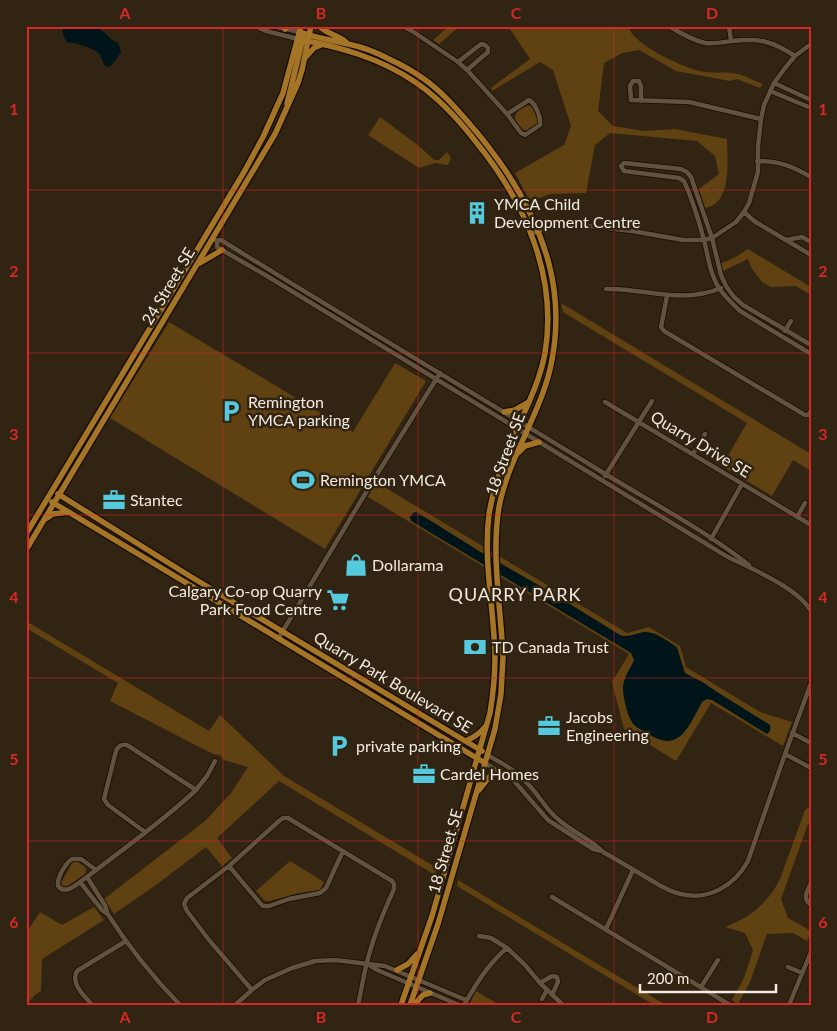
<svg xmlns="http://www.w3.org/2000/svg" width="837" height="1031" font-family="Lato,sans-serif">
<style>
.green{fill:#604111}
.water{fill:#00151a}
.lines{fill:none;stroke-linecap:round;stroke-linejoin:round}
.minor-casing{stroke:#180c00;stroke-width:6}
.major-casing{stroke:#180c00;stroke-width:8}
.minor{stroke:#61533f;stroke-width:4.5}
.major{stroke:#a47526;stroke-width:5.5}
.grid{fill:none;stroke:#d62828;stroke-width:1;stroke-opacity:0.55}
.labels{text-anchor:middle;stroke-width:5;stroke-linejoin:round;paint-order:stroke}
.poi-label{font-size:16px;fill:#f4ebe0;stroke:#312412;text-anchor:start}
.street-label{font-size:16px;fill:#f4ebe0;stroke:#312412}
.neighbourhood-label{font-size:18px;letter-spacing:1px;fill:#f4ebe0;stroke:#312412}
.neatline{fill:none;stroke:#d62828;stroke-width:2}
.grid-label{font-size:16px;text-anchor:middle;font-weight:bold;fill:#d62828}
</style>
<rect width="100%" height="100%" fill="#312412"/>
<path class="green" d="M449 26H460L439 44 433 40Z
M508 26H628C633 45 681 66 699 71 711 74 725 71 738 74 746 76 755 81 763 84L760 88 737 79 730 81 676 71 639 50 622 53 604 63 598 111 613 126 644 131 675 129 727 139C727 157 731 190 716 203 713 206 709 207 705 208L699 189 719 174 715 156 697 141 610 133 595 145 586 193 551 194 530 201 515 173 564 145 571 126 553 70 540 62 492 91 491 88 530 59Z
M527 106H530L534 109 538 121 536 125 527 131C521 129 512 121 516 114 518 110 524 108 527 106Z
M380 117 419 146 434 160H439L447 152 451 158 448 165 435 163 419 168 368 135Z
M748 249 811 287V295L796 286 771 287 762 282 752 269 748 259 723 271 720 264 736 257Z
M561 303 811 454V471L793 460 772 496 722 466 747 423 563 312Z
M169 322 353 432 395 363 426 381 325 549 110 418Z
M376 482 627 633 649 627 680 646 686 667 760 712 792 722 783 746 711 703 676 761 624 729 612 682 629 654 368 497Z
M26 621 209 731 220 715 284 776 437 868 435 875 279 781 217 838 232 858 222 866 206 847 156 885 114 914 104 899 205 821 231 793 248 767 224 760 220 755 213 754 110 701 118 683 26 628Z
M808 808 811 810V822L808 824 781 899 788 918 811 931 807 941 793 933 767 934 750 982 738 1004 732 1000 744 978 753 950 745 933 725 927C750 918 768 903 780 879L805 810Z
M290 861 324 882 320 890 299 893 269 901H265L256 891Z
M75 862H78L85 867 86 871 85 874 66 887H63L61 883 72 863Z
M458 880 666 1005H654L457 886Z
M94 907 104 920 42 959 41 991 35 995 26 1005V933L40 912 62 925Z
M476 991 498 1004V1005H469Z"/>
<path class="water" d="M62 26H94L104 32 112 40 117 42 119 45 121 52C118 56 108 76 103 62 101 58 101 55 97 52 91 47 75 43 67 42L63 35Z
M416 512 436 524 479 551 547 590 620 635C628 638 636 633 644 632 656 631 667 641 677 647L685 673 704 683 717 692 770 725C771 729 770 732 767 734L712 700 707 699 702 702C696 713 688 731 679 737 667 746 654 738 644 731 639 729 634 726 632 722 627 715 623 697 623 688 623 678 630 669 634 660L631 653 411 521 410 517 413 513Z"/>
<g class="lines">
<defs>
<path id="minor" d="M255 26 266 31 298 39
M272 26 300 32
M403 26 412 31 458 62 467 70 507 114 521 133 525 135 540 125C541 117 536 104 529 100L507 114
M669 26C680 33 692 40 705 43 713 44 724 42 732 41 760 38 772 41 795 56
M729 26 731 41
M458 62 481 44 485 45 488 48V52L467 70
M774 83 811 100
M770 91 811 108
M641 101V86L639 81H633L630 86 631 100 689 102 761 119
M757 161C779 161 792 166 811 177
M744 212 754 221 811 255
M531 234 552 225 563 223 632 231 683 240H704L712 238 736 222 744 212 749 203 758 172V147L761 119 764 105 774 83 785 68 795 56 811 44
M214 239 217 241 221 240C343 316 467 389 589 464 643 498 699 526 749 565
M786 240 802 237 811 242
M217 241V247L222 250 267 276 708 545C716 550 725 556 734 560 757 571 798 589 811 611
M606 289C646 288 681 305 721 288
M667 296 661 327 664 331 805 415H808L811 411
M785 331 791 321
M811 345 743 305 734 297 726 286 721 275 712 238 691 177 687 172 681 169 624 163 621 166 624 171 679 178 684 181C692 199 699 221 704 240 708 256 710 274 719 288 725 297 733 304 740 311L811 354
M605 402 811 525
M693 454 705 434
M605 476 652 401
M797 517 805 503
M711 539 742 484
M278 639 371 484 440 373
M792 733 811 743
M785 754 811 768
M487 755C502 763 517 771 528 784 539 795 546 810 559 820 572 832 590 838 603 852 619 861 634 870 649 879 659 885 669 892 681 894 709 901 735 885 748 861L785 754 811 683
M485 763 514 781 548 820 593 849 602 851
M196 790 207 776 215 761
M229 866 260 903 263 906H269L289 899 320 893 326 888 343 851
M96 870 81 859H72C65 864 57 877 58 886 66 896 78 883 87 877 123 849 162 822 196 790L127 745C122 744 118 746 116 751L104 799 108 805 145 832
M87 877 106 907 107 913C128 946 153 977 180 1005
M80 882 102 910 106 913
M811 883C807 891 802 899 811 905
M552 897 730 1005
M606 929 633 870
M479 936 491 938 507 948
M368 964 375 969 459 1005
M788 967 802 973
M540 983 552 976 557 977 558 982 552 995
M701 987 718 960
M252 990 209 940 187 911 184 904 187 898 229 866 279 821 283 818H288L392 881 394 884V889C384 911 375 932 369 955 364 971 362 988 358 1005
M542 999 547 990
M92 1005C85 996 70 984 77 971L126 941
M235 1005 252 990 265 980 292 968 315 961 335 960 385 966 466 1000
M464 1005C476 984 488 964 507 948L525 965 540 983 563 1005
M789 1005 811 952"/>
<path id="major" d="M319 26C327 34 338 35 346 42
M285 29 289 26
M300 32C316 38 332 40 348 44 363 47 378 53 391 60 402 65 414 72 424 79 441 91 455 107 468 122 504 163 535 211 549 264 557 295 558 328 552 360 543 411 509 455 499 507 491 556 501 608 503 657L501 694 495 729 438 924 410 1005
M298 39C340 47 380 58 415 82 439 98 459 120 476 142 524 201 558 275 545 353 540 380 528 404 517 429 505 457 494 484 489 514 483 561 494 609 495 656 495 676 493 695 490 713L432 916 401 1005
M305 58 314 48 323 44
M287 104 303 38
M200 263 222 250
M504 412 515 410 529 402
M518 453 525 446 539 442
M58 494 188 575 482 751
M52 502 485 763
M47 518 53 514 69 512
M26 534 244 172 263 137 283 93 301 26
M26 550 275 134 298 83 302 70 311 26
M465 741C474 738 479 734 485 727
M479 790 490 776 501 773
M397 970 408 964 417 954
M414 1005 423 995 430 993"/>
</defs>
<use href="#minor" class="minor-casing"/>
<use href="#major" class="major-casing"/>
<use href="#minor" class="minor"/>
<use href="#major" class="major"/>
</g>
<path class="grid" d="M223 26V1005M418 26V1005M614 26V1005M26 190H811M26 353H811M26 515H811M26 678H811M26 841H811"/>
<defs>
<symbol id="building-bare" viewBox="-9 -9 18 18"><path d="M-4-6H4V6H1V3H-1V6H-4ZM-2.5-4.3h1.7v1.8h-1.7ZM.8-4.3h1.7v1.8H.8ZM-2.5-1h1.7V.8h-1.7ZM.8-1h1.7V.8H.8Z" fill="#55cadf" stroke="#312412" stroke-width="2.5" paint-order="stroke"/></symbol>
<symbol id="parking-bare" viewBox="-9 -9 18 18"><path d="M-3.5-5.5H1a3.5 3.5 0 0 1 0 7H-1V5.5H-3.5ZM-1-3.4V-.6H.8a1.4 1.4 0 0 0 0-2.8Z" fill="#55cadf" stroke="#312412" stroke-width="2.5" paint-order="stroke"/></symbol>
<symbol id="stadium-bare" viewBox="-9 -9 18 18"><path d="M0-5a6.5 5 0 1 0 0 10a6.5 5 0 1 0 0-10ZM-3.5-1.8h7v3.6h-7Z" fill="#55cadf" stroke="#312412" stroke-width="2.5" paint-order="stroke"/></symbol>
<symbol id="office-bare" viewBox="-9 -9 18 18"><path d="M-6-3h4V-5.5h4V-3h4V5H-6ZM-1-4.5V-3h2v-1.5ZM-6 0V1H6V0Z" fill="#55cadf" stroke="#312412" stroke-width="2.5" paint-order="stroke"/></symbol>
<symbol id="shop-bare" viewBox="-9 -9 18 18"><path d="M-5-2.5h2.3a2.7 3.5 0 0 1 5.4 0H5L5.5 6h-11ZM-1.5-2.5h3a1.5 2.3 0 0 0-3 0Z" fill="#55cadf" stroke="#312412" stroke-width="2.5" paint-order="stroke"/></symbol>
<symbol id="supermarket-bare" viewBox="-9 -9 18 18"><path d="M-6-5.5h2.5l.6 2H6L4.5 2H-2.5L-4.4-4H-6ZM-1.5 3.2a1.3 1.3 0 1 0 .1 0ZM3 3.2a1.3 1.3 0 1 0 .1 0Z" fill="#55cadf" stroke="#312412" stroke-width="2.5" paint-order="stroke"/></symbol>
<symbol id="bank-bare" viewBox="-9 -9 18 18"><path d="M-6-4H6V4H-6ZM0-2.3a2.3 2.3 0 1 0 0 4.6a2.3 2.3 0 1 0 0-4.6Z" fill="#55cadf" stroke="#312412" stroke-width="2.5" paint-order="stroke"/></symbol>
</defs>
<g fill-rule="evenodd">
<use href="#building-bare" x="461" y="197" width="32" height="32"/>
<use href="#parking-bare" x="215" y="395" width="32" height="32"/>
<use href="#stadium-bare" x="287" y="464" width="32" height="32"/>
<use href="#office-bare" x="98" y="484" width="32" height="32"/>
<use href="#shop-bare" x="340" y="549" width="32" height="32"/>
<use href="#supermarket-bare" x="322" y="584" width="32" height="32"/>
<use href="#bank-bare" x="459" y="631" width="32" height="32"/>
<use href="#office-bare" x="533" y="710" width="32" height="32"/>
<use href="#parking-bare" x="323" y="730" width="32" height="32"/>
<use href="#office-bare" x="408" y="758" width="32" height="32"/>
</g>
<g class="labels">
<g class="poi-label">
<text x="494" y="210">YMCA Child<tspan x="494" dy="18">Development Centre</tspan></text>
<text x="248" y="408">Remington<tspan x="248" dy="18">YMCA parking</tspan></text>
<text x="320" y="486">Remington YMCA</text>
<text x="130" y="506">Stantec</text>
<text x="372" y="571">Dollarama</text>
<text x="322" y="597" text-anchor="end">Calgary Co-op Quarry<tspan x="322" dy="18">Park Food Centre</tspan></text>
<text x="492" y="653">TD Canada Trust</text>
<text x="566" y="723">Jacobs<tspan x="566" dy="18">Engineering</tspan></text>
<text x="356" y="752">private parking</text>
<text x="440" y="780">Cardel Homes</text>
</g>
<g class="street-label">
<text transform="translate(168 286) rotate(-59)" y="6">24 Street SE</text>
<text transform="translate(701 444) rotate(31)" y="6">Quarry Drive SE</text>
<text transform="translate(505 454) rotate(-70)" y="6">18 Street SE</text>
<text transform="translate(393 682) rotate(31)" y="6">Quarry Park Boulevard SE</text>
<text transform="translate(445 851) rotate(-74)" y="6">18 Street SE</text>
</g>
<g class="neighbourhood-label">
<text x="515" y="601">QUARRY PARK</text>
</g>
</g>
<rect width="837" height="1031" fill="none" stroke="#312412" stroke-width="55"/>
<path d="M640 984v8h136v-8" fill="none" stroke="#f4ebe0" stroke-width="2.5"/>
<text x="647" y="984" font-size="15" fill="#f4ebe0" stroke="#312412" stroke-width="4" paint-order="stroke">200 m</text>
<rect x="28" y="28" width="782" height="976" class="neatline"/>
<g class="grid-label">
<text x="125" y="19">A</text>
<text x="321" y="19">B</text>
<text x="516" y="19">C</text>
<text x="712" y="19">D</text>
<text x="14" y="115">1</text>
<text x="823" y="115">1</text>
<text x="14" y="277">2</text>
<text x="823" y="277">2</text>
<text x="14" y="440">3</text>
<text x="823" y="440">3</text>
<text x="14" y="603">4</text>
<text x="823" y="603">4</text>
<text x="14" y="765">5</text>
<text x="823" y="765">5</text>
<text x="14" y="928">6</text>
<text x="823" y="928">6</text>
<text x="125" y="1023">A</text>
<text x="321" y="1023">B</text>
<text x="516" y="1023">C</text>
<text x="712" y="1023">D</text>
</g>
</svg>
